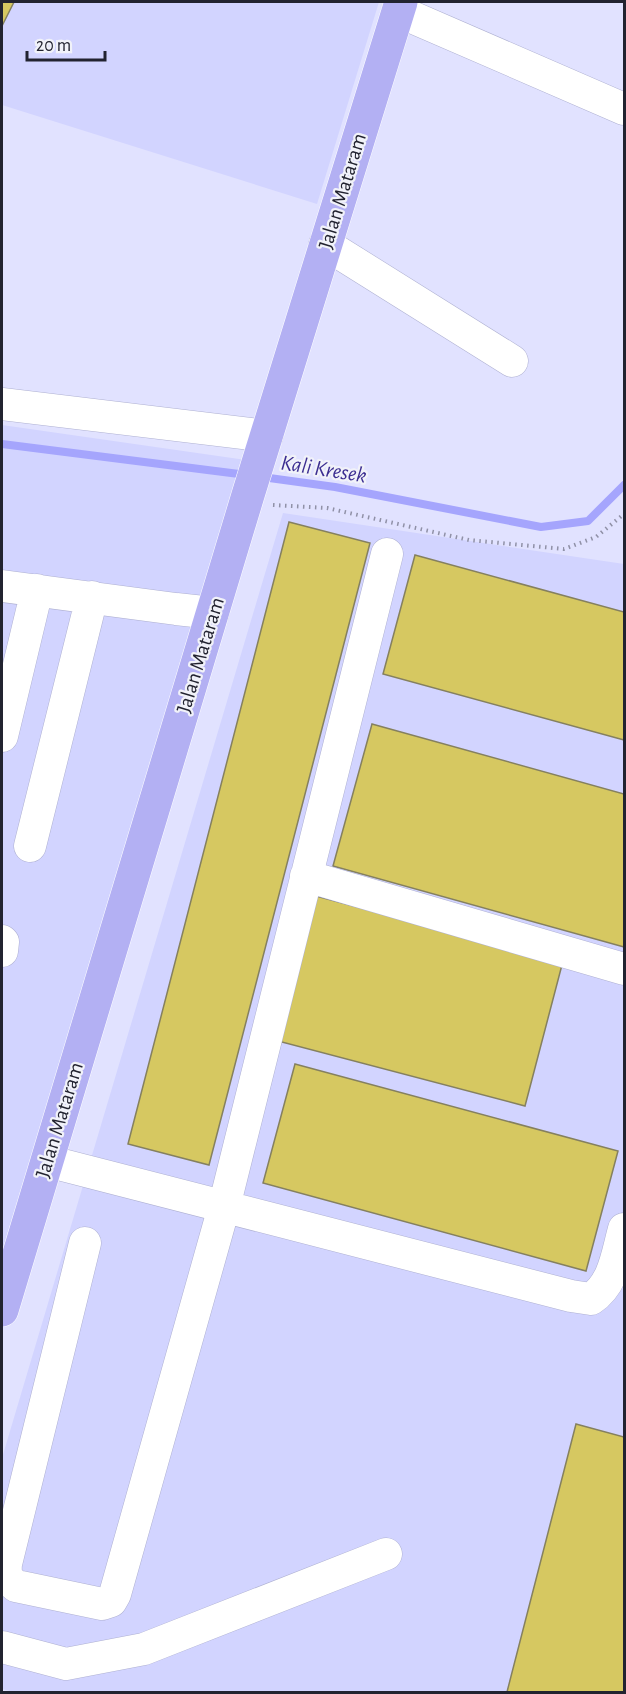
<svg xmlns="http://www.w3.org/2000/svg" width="626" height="1694" font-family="'Alegreya Sans',sans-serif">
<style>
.built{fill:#d2d4ff}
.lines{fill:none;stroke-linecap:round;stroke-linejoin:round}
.stream{stroke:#a5a5fd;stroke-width:8}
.building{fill:#d6c861;stroke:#85805f;stroke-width:1.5}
.minor-casing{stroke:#afb1d2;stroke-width:33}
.major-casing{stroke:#fff;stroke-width:34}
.path{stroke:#9091a7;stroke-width:4;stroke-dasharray:1.5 4.5;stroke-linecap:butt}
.minor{stroke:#fff;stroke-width:32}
.major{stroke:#b3b0f3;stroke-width:33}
.labels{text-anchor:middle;stroke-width:4.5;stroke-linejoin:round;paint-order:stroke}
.street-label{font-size:21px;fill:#222330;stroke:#f1f2f9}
.water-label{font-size:22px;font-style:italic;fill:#3c2e91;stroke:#f1f2f9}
</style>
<rect width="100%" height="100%" fill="#e1e2ff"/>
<path class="built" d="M2 2H379L317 204 2 105Z
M2 425 246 460 2 1254Z
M283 513 624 564V1692H14L2 1689V1458Z"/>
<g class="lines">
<path class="stream" d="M2 444 247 475
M262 477 335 487 541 527 588 521 624 485"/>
</g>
<path class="building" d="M2 2H14L2 26Z
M289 522 370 543 209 1165 128 1144Z
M415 555 624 612V740L383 674Z
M372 724 624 794V947L333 866Z
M316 896 563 961 525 1106 278 1041Z
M295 1064 618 1151 586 1271 263 1183Z
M576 1424 624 1437V1692H507Z"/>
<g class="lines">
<defs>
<path id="minor" d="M398 11 624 109
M325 244 512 361
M2 404 267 436
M2 586 176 609 213 613
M2 736 37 590
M30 846 92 597
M306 876 624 969
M2 941 3 942 2 951
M47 1161 571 1296 591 1299C614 1284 617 1254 624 1229
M85 1243 6 1564C5 1575 7 1579 16 1586L102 1604 111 1601 115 1594 224 1207 387 554
M2 1647 66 1664 144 1649 386 1554"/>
<path id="major" d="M2 1310 248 495 401 2"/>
</defs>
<use href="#minor" class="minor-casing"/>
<use href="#major" class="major-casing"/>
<path class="path" d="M273 505 327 508 469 540 564 549 596 537 624 514"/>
<use href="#minor" class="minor"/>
<use href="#major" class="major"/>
</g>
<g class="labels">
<g class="street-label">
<text transform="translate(342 191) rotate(-73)" y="7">Jalan Mataram</text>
<text transform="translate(200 655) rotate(-73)" y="7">Jalan Mataram</text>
<text transform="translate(59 1120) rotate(-73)" y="7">Jalan Mataram</text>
</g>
<g class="water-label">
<text transform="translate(324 468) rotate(9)" y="8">Kali Kresek</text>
</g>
</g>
<rect width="626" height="1694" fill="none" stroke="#222330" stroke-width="6"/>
<path d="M27 51v9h78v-9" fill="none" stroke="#222330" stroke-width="3"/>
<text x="36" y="51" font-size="18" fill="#222330" stroke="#f1f2f9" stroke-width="4.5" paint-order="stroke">20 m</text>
</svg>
